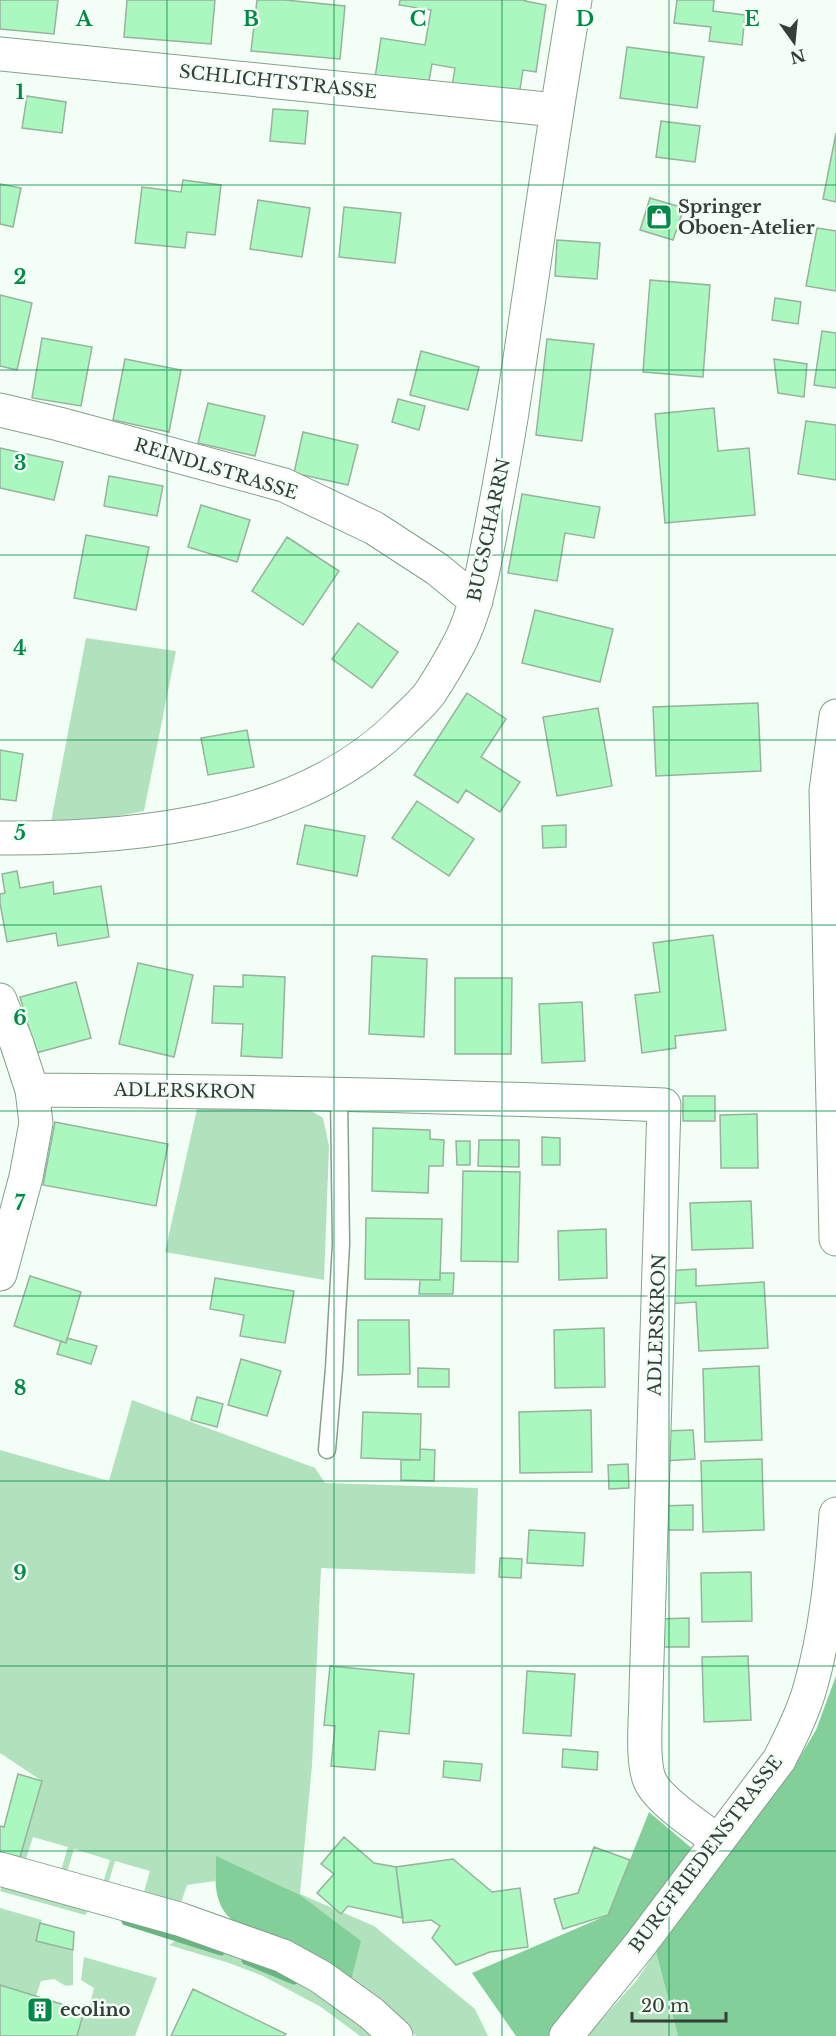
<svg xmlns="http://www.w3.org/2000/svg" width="836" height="2036" font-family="'Libre Baskerville',serif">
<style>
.green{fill:#b1e1bd}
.forest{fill:#82cf99}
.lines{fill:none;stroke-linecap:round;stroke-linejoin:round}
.stream{stroke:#69b581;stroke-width:9}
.building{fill:#aaf7bf;stroke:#97b29d;stroke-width:1.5}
.lane-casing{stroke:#85a08c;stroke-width:19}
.street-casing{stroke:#85a08c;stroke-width:35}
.lane{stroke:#fff;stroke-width:16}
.street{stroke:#fff;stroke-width:33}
.grid{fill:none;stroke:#008a47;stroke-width:1.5;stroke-opacity:0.55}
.labels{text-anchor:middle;stroke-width:5;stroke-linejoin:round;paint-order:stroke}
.street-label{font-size:18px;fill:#343f37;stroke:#f3fff6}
.poi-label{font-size:18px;font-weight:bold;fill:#343f37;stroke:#f3fff6;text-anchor:start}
.grid-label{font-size:20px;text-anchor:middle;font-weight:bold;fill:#008a47;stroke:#f3fff6;stroke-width:5;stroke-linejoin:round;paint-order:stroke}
</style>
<rect width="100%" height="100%" fill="#f3fff6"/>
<path class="green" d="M86 638 176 651 144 811 98 820 51 822Z
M305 1107 323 1118 329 1146 324 1280 165 1252 197 1109Z
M132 1400 315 1468 325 1483 478 1488 475 1574 321 1568 312 1765 300 1894 374 1926 475 2009 488 2036H416L391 2011 351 1980 216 1857 215 1881 187 1885 180 1906 143 1895 150 1871 115 1861 108 1884 103 1883 110 1860 74 1849 67 1872 61 1870 68 1847 33 1837 26 1859 20 1857 42 1781 0 1753V1450L109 1481Z
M3 1884 90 1909 85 1915 0 1891Z
M0 1908 42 1920 36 1941 73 1950V1985L66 1986 54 1979 41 1981 36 1996 0 1985Z
M180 1938C223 1952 269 1965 308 1988 332 2002 354 2020 376 2036H360L321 2007 263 1976 229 1963 169 1945Z
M656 1952 678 2036H587L636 1981Z
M84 1957 157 1978 135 2036H77L84 2011 88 2012 94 1988 81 1980Z"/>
<path class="forest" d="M836 1676V2036H678L656 1952 794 1767 816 1730Z
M649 1812 701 1856 552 2036H516L472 1973 608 1915Z
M216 1856 300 1895 361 1941 351 1980 233 1921C213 1904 215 1881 216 1856Z"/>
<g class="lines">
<path class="stream" d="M126 1921 221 1951
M246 1960 294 1980"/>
</g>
<path class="building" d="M0 0H58L54 34 0 29Z
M127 0H215L211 44 124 37Z
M257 0H285L345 6 340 59 251 51Z
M400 0H526L525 1 546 5 536 72 523 70 519 96 452 86 455 68 432 64 428 86 375 78 381 38 425 45 431 10 399 5Z
M677 0H714L713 11 745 15 742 45 709 41 711 27 674 23Z
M627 47 704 57 697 108 620 98Z
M27 96 66 102 62 133 22 128Z
M273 109 308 111 305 144 270 141Z
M661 121 700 126 695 162 656 157Z
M836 133V202L823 199Z
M183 180 221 185 215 235 187 232 185 248 135 243 142 187 181 192Z
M0 184 21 188 13 227 0 224Z
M650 198 684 208 673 240 640 230Z
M258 200 310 208 302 257 250 249Z
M344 207 401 213 395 263 339 257Z
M817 228 836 231V291L806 286Z
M557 240 600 243 597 279 555 276Z
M650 280 710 285 703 377 643 372Z
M0 295 32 303 17 370 0 366Z
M775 298 801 302 798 324 772 320Z
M822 331 836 333V388L814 385Z
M42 338 92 347 81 406 32 398Z
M547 339 594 344 582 441 536 435Z
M421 351 479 367 468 410 410 395Z
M125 359 181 370 169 432 113 420Z
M774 359 807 364 804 397 778 393Z
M398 399 425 406 419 430 392 422Z
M208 403 265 416 255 456 198 443Z
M714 408 718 451 749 448 755 515 665 523 655 414Z
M806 421 836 425V480L798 474Z
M303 432 358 445 348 485 294 473Z
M0 448 63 462 54 500 0 488Z
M109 476 163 486 157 516 104 506Z
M522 494 600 507 594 538 565 533 557 581 508 573Z
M201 505 250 520 237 562 188 547Z
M86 535 149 547 136 610 74 598Z
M287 537 339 571 303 625 252 591Z
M535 610 613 629 600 682 522 663Z
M358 623 398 652 372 688 332 659Z
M467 693 506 719 481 757 520 782 500 812 466 790 458 803 414 775Z
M758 703 761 771 656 776 653 707Z
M598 708 612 786 557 796 543 717Z
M247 730 254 767 208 775 201 738Z
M0 750 23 754 16 801 0 799Z
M417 801 474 839 449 876 392 838Z
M305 825 365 836 357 876 297 864Z
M566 825V847L543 848 542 826Z
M17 871 20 888 53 882 54 894 101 886 109 937 58 946 56 933 7 942 0 903V894L5 893 2 874Z
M713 935 726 1030 675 1036 676 1048 642 1053 635 995 660 992 653 943Z
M372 956 427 959 424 1037 369 1034Z
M138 963 193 975 174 1057 119 1044Z
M243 975 285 977 282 1058 241 1056 243 1024 212 1023 214 986 243 987Z
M455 978H512L511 1054H455Z
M76 982 91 1038 36 1053 20 997Z
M582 1002 585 1061 542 1063 539 1004Z
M683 1096H715V1121H683Z
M757 1114 758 1168H721L720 1115Z
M55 1122 168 1144 156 1206 43 1185Z
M373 1128 430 1130V1139L444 1140 443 1166H429L428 1193 372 1191Z
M542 1137 560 1138V1165H542Z
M479 1140H519V1167L478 1166Z
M456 1141H470V1165H457Z
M463 1171 520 1172 518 1262 461 1261Z
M751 1201 753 1248 692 1250 690 1203Z
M366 1218 442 1219 440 1280 365 1279Z
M606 1229 607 1278 559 1280 558 1231Z
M696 1269V1286L764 1282 768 1348 699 1351 696 1302 667 1304 665 1271Z
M440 1273H454L453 1294H419L420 1280H440Z
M30 1276 81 1292 66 1343 14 1326Z
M215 1278 294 1291 285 1343 240 1336 244 1315 210 1309Z
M358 1320H409L410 1374 358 1375Z
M604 1328 605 1387 555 1388 554 1330Z
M67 1338 97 1346 91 1364 57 1354 61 1341 66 1343Z
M241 1359 281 1371 267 1416 228 1405Z
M759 1366 762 1440 705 1442 703 1369Z
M418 1368 449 1369V1387H418Z
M197 1397 223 1404 217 1427 191 1420Z
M591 1410 592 1472 520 1473 519 1412Z
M363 1412 421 1414 420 1460 361 1458Z
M693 1430 695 1459 663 1461 662 1431Z
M420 1449 435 1450 434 1481 401 1480V1460H420Z
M762 1459 764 1530 703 1532 701 1461Z
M628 1464 629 1488 609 1489 608 1465Z
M693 1505V1530H659V1506Z
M529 1530 585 1533 583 1566 527 1563Z
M500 1558 522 1559 521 1578 499 1577Z
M751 1572 752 1621 702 1622 701 1573Z
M689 1618V1647H657V1619Z
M748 1656 751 1720 704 1722 702 1657Z
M330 1666 414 1674 409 1734 379 1731 375 1770 331 1766 335 1726 324 1725Z
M527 1671 575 1674 571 1736 523 1733Z
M563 1749 598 1752 597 1770 562 1767Z
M444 1761 482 1764 480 1781 443 1777Z
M18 1774 42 1781 20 1857 0 1852V1826L4 1827Z
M344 1837 374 1863 396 1867 403 1918 348 1906 341 1914 317 1893 334 1874 321 1864Z
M594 1847 630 1860 608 1915 563 1929 554 1899 578 1893Z
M453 1859 492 1892 520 1888 528 1947 490 1952 456 1965 432 1938 440 1926 431 1920 403 1923 396 1867Z
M40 1923 74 1932 73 1950 36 1941Z
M0 1985 84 2011 77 2036H0Z
M193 1989 286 2034 284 2036H171Z"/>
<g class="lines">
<defs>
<path id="lane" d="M327 1450 334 1369 341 1244 339 1094"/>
<path id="street" d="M0 54 556 110
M0 410 59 424 284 485 374 528 437 569 476 601
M836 716 826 791 836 1239
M0 838C135 839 300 824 401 723 410 714 422 704 430 693 440 678 451 659 460 642 476 610 482 575 489 540 498 493 507 446 514 399 534 266 552 133 575 0
M0 1000 17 1044 32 1090 36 1123 26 1177 0 1274
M32 1090C243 1091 453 1096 664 1105L646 1692C646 1715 641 1761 650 1781 659 1801 699 1827 717 1840
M0 1869 179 1919 283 1956 321 1977 371 2013 396 2036
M566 2036 639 1946 779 1760C791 1737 803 1713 810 1688 826 1633 832 1571 836 1514"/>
</defs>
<use href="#lane" class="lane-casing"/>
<use href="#street" class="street-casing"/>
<use href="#lane" class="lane"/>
<use href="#street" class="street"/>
</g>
<path class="grid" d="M167 0V2036M334 0V2036M502 0V2036M669 0V2036M0 185H836M0 370H836M0 555H836M0 740H836M0 925H836M0 1111H836M0 1296H836M0 1481H836M0 1666H836M0 1851H836"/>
<defs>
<symbol id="shop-square" viewBox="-11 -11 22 22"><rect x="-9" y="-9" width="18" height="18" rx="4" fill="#008a47" stroke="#f3fff6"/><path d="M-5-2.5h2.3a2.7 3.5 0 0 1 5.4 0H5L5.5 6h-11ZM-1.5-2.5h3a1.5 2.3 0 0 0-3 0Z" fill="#fff"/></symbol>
<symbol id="building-square" viewBox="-11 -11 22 22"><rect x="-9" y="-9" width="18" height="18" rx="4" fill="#008a47" stroke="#f3fff6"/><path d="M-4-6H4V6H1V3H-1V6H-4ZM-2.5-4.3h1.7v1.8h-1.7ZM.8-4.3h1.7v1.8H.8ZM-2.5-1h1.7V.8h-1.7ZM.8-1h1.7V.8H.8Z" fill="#fff"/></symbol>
</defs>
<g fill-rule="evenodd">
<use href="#shop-square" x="644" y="202" width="30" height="30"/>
<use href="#building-square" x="25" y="1995" width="30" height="30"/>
</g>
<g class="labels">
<g class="street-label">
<text transform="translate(278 82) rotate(6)" y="6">SCHLICHTSTRASSE</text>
<text transform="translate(216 469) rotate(17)" y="6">REINDLSTRASSE</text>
<text transform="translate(489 530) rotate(-78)" y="6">BUGSCHARRN</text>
<text transform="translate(185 1091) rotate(1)" y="6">ADLERSKRON</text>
<text transform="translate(657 1325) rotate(-88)" y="6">ADLERSKRON</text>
<text transform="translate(706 1854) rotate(-53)" y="6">BURGFRIEDENSTRASSE</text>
</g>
<g class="poi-label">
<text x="678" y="213">Springer<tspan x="678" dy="21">Oboen-Atelier</tspan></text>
<text x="60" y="2016">ecolino</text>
</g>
</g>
<g class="grid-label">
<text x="84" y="26">A</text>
<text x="251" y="26">B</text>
<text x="418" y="26">C</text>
<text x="585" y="26">D</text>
<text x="752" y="26">E</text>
<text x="20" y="99">1</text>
<text x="20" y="284">2</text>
<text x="20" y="470">3</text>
<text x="20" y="655">4</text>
<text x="20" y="840">5</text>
<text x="20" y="1025">6</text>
<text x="20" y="1210">7</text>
<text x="20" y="1395">8</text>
<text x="20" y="1580">9</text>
</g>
<g transform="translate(794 42) rotate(165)" stroke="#f3fff6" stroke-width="4.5" paint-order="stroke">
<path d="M0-4.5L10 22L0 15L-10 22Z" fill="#343f37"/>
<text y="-9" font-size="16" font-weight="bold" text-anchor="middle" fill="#343f37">N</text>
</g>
<path d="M632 2012v9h94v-9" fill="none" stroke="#343f37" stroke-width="3"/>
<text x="641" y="2012" font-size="18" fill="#343f37" stroke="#f3fff6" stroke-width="4.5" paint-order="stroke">20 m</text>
</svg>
